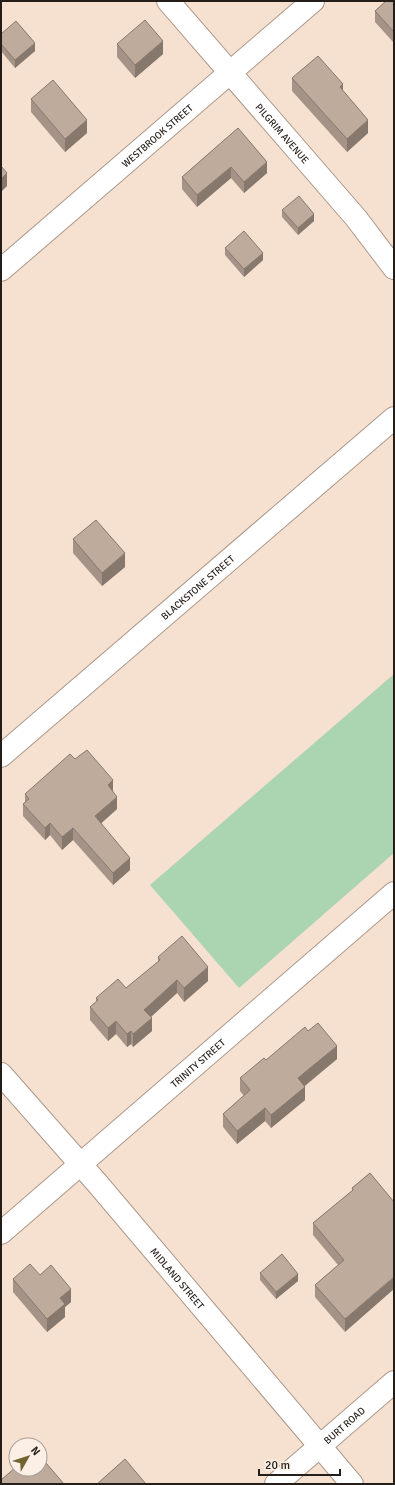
<svg xmlns="http://www.w3.org/2000/svg" width="395" height="1485" font-family="Signika,sans-serif">
<style>
.green{fill:#abd5b0}
.lines{fill:none;stroke-linecap:round;stroke-linejoin:round}
.minor-casing{stroke:#ab988a;stroke-width:24}
.minor{stroke:#fff;stroke-width:22}
.wall{fill:#a49386}
.shaded-wall{fill:#86786d}
.building{fill:#bfab9c;stroke:#86786d}
.labels{text-anchor:middle;stroke-width:4;stroke-linejoin:round;paint-order:stroke}
.street-label{font-size:10px;fill:#251e18;stroke:#fcf0e6}
</style>
<rect width="100%" height="100%" fill="#f6e1d1"/>
<path class="green" d="M394 674V853L239 988 150 885Z"/>
<g class="lines">
<defs>
<g id="minor">
<path id="s1" d="M168 1 356 218 394 268"/>
<path id="s2" d="M1 270 313 1"/>
<path id="s3" d="M1 756 394 418"/>
<path id="s4" d="M1 1074 97 1183 352 1484"/>
<path id="s5" d="M1 1233 394 893"/>
<path id="s6" d="M276 1484 394 1382"/>
</g>
</defs>
<use href="#minor" class="minor-casing"/>
<use href="#minor" class="minor"/>
</g>
<path class="wall" d="M394 1V43L375 22V11Z
M1 34 35 51 15 68 1 51Z
M117 44 163 54 135 78 117 57Z
M292 78 368 133 347 152 292 91Z
M31 99 87 133 65 152 31 112Z
M238 128 267 173 244 193 231 178 197 207 182 189V177Z
M282 210 314 221 298 235 282 217Z
M225 248 263 260 244 277 225 255Z
M73 539 125 567 102 586 73 553Z
M75 759 113 792 117 809 101 823 130 870 113 885 73 840 62 850 50 835 45 840 23 816V804L25 803V794Z
M158 957 208 981 184 1002 177 993 151 1017 152 1031 133 1047 131 1044 127 1047 116 1034 108 1041 90 1020V1007L96 1002V998L126 988 158 962Z
M308 1031 337 1059 305 1086V1100L271 1128 265 1121 237 1144 223 1127V1114L244 1096 240 1091V1078Z
M370 1173 345 1332 315 1297V1285L338 1265 313 1235V1223L352 1191V1188Z
M260 1273 298 1281 276 1299 260 1280Z
M40 1275 71 1302 65 1307V1317L47 1332 13 1292V1279Z"/>
<path class="shaded-wall" d="M163 41V54L135 78V65Z
M35 43V51L15 68V60Z
M343 84V97L340 87Z
M87 120V133L65 152V139Z
M368 120V133L347 152V139Z
M267 162V173L244 193V182Z
M231 167V178L197 207V195Z
M7 173V186L1 192V179Z
M314 214V221L298 235V228Z
M263 253V260L244 277V269Z
M125 553V567L102 586V573Z
M113 780V793L108 785Z
M117 797V809L95 829V816Z
M50 823V835L45 840V828Z
M73 828V840L62 850V837Z
M130 858V870L113 885V873Z
M208 967V981L184 1002V988Z
M177 980V993L144 1023V1010Z
M152 1018V1031L133 1047V1034Z
M116 1021V1034L108 1041V1028Z
M131 1031V1044L127 1047V1034Z
M337 1046V1059L298 1091V1078Z
M305 1087V1100L271 1128V1115Z
M265 1108V1121L237 1144V1131Z
M298 1274V1281L276 1299V1292Z
M394 1277V1289L345 1332V1319Z
M71 1289V1302L65 1307V1317L47 1332V1319L60 1298Z"/>
<path class="building" d="M386 1H394V32L375 11Z
M145 20 163 41 135 65 117 44Z
M16 21 35 43 15 60 1 44V34Z
M318 56 343 84 340 87 368 120 347 139 292 78Z
M53 80 87 120 65 139 31 99Z
M238 128 267 162 244 182 231 167 197 195 182 177Z
M1 166 7 173 1 179Z
M299 196 314 214 298 228 282 210Z
M244 231 263 253 244 269 225 248Z
M96 520 125 553 102 573 73 539Z
M87 750 113 780 108 785 117 797 95 816 130 858 113 873 73 828 62 837 50 823 45 828 23 804 29 799 25 794 70 754 75 759Z
M182 936 208 967 184 988 177 980 144 1010 152 1018 133 1034 131 1031 127 1034 116 1021 108 1028 90 1007 98 1000 96 998 118 979 126 988 160 960 158 957Z
M318 1023 337 1046 298 1078 305 1087 271 1115 265 1108 237 1131 223 1114 250 1090 240 1078 264 1058 266 1060 305 1027 308 1031Z
M370 1173 394 1202V1277L345 1319 315 1285 344 1260 313 1223 353 1190 352 1188Z
M282 1254 298 1274 276 1292 260 1273Z
M30 1264 40 1275 51 1265 71 1289 60 1298 65 1304 47 1319 13 1279Z
M40 1456 64 1484H1V1480L16 1467V1469H40Z
M125 1459 146 1484H97Z"/>
<g class="labels">
<g class="street-label">
<text dy="4" stroke="none"><textPath href="#s1" startOffset="175">PILGRIM AVENUE</textPath></text>
<text dy="4" stroke="none"><textPath href="#s2" startOffset="206">WESTBROOK STREET</textPath></text>
<text dy="4" stroke="none"><textPath href="#s3" startOffset="259">BLACKSTONE STREET</textPath></text>
<text dy="4" stroke="none"><textPath href="#s5" startOffset="260">TRINITY STREET</textPath></text>
<text dy="4" stroke="none"><textPath href="#s4" startOffset="270">MIDLAND STREET</textPath></text>
<text dy="4" stroke="none"><textPath href="#s6" startOffset="90">BURT ROAD</textPath></text>
</g>
</g>
<rect width="395" height="1485" fill="none" stroke="#251e18" stroke-width="4"/>
<g transform="translate(28 1457) rotate(51)"><circle r="19" fill="#fcf0e6" stroke="#a69c94"/>
<path d="M0-3L7 15L0 10L-7 15Z" fill="#736331"/>
<text y="-6" font-size="11" font-weight="bold" text-anchor="middle" fill="#251e18">N</text>
</g>
<path d="M259 1469v6h81v-6" fill="none" stroke="#251e18" stroke-width="2"/>
<text x="265" y="1469" font-size="12" fill="#251e18" stroke="#fcf0e6" stroke-width="3" paint-order="stroke">20 m</text>
</svg>
